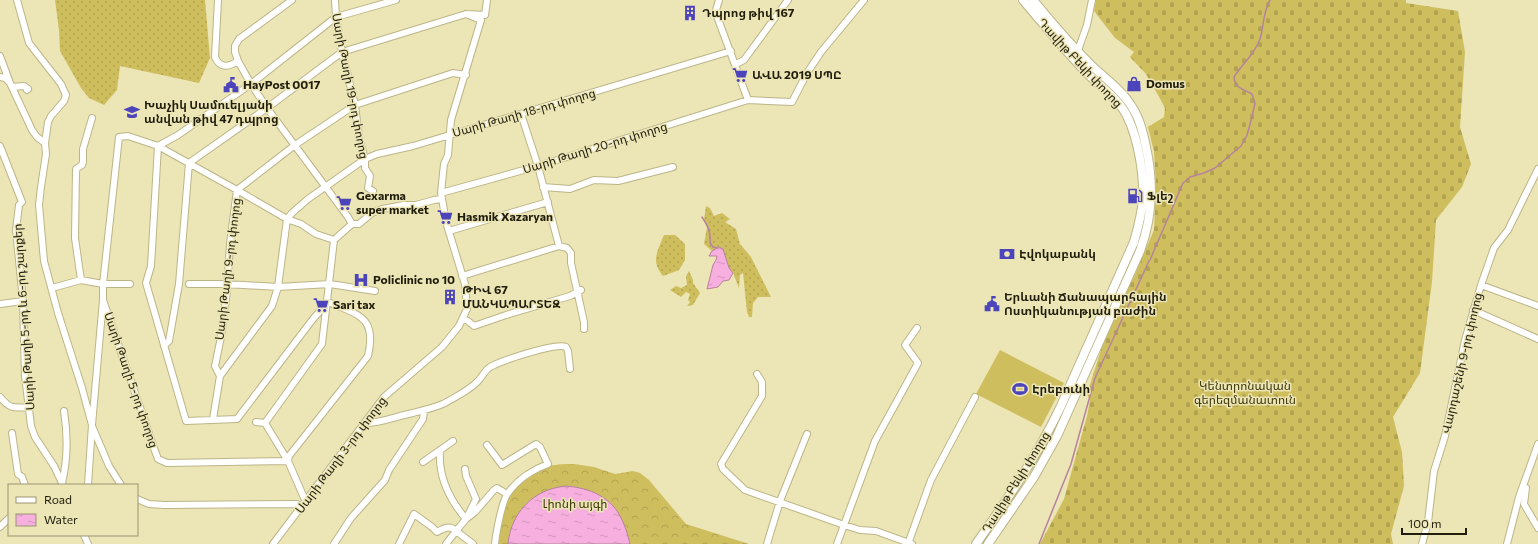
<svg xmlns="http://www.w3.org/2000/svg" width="1538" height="544" font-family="Commissioner,'Noto Sans Armenian',sans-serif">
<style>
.grass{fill:url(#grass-dots)}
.forest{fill:url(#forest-crowns)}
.cemetery{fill:url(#cemetery-stones)}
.garden{fill:#cfbe5e}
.water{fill:url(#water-ripples);stroke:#b6839f}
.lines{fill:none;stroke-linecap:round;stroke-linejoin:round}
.stream{stroke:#b6839f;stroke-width:1.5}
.minor-casing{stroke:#bcb588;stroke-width:8}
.major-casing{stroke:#bcb588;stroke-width:10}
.minor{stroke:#fff;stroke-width:6}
.major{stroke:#fff;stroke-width:8}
.labels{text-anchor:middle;stroke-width:3;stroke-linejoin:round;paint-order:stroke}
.poi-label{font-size:12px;font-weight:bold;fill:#201d0b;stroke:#ece5b6;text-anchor:start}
.street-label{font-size:12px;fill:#201d0b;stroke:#ece5b6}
.park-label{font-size:12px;fill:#3f3709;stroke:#ece5b6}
</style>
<defs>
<pattern id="grass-dots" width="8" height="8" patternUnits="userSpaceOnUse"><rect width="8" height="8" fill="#cfbe5e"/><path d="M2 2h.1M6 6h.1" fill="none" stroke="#b1a350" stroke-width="1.8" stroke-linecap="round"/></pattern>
<pattern id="forest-crowns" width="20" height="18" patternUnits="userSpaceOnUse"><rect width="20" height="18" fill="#cfbe5e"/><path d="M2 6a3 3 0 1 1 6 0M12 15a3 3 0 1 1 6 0" fill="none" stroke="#b1a350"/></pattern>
<pattern id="cemetery-stones" width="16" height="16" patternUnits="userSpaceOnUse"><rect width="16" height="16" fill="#cfbe5e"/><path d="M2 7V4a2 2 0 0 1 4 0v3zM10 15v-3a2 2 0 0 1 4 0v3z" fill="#b1a350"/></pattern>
<pattern id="water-ripples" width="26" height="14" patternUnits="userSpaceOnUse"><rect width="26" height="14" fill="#f7afdf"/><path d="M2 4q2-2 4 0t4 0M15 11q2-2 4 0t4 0" fill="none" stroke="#d396be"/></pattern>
</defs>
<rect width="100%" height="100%" fill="#ece5b6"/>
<path class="grass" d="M55 0H205L210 58 199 83 120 66 117 90 104 105 89 98 81 88 60 51 59 30Z
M706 206 710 208 714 216 722 213 730 219 725 222 736 229 740 244 751 257 771 297H758L753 303 752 317H749L747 312 743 273 740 275 739 288 733 273 729 268 723 249 719 247 712 251 704 244 707 227 704 220Z
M664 235H675L685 244V260L679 270 663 276C650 261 658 250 664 235Z
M689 271 693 280V283L700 293 693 305 687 306 690 302 688 300 690 294 686 292 681 297 670 290 676 286 681 288 687 285 686 276Z"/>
<path class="forest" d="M574 464 594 467 615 474 633 471 640 473 649 480 686 524 749 544H498C500 528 502 511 509 496 512 490 518 485 523 480 542 466 551 464 574 464Z"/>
<path class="cemetery" d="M1096 0H1406V3L1458 11 1465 52 1460 127 1471 164 1462 187 1436 220 1432 282 1420 373 1393 417 1402 452 1404 486 1391 534 1393 544H1040L1064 499 1087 416 1090 400 1087 394 1108 328 1133 279 1154 230 1156 187 1154 152 1148 127 1164 117 1165 108 1158 95 1146 74 1130 57 1134 52 1115 38 1094 11Z"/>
<path class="garden" d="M1000 350 1064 383 1041 427 976 394Z"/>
<path class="water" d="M719 247 723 249 729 268 733 273 729 280 723 281 718 287 707 289 713 265 716 260 717 256H709L712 251Z
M566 486C590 488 612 497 622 520 626 528 628 536 630 544H508C511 512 534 489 566 486Z"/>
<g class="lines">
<path class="stream" d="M702 217C708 226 711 232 710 243L713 247 717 248
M1150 260 1183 183 1190 177 1204 173 1215 168 1241 146 1247 135 1252 117 1255 103 1252 94C1244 89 1235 89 1234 77 1242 64 1255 54 1260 39 1264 25 1263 12 1270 0
M1039 544 1071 464 1095 378 1149 261"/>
<defs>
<path id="minor" d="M17 0 29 43 61 84 66 95 64 101 51 116 48 122 45 143 46 154 41 187 39 205 44 261 58 313 82 388 92 425 88 485
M218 0 215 57C220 69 229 67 238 61
M292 0 239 39 235 46V52L238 61 251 84 267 108 348 217 352 224
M335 0 336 17 342 52 355 105 359 138 365 159V168L370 176 368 188 373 191
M719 0 716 10 718 19 748 100
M1077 53 1087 25 1092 0
M0 56 10 83 32 130 37 137 45 143
M736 64 744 60 788 0
M0 77 5 78 10 83
M12 87 24 86 28 89 27 90
M521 114 538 166 559 246
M0 146 22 202 19 205 16 230 23 301 25 376 31 426 35 437 54 466 63 485
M158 146 178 135 251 84 336 17 396 0
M543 187 570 189 594 180 618 181 673 167
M441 193 538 166 748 100 792 102 807 73 821 52 864 0
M449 231 548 202
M334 240 352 224H359L372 213 382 209 404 205H416L434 200 441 199
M462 276 559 246 567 248 571 253V263L584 322V329
M81 280 75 238 76 169 82 165 83 162V149L92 118
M189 284H226L278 287 330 284 375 291
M1481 285 1538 306
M52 288 81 280 103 284H130
M103 300 155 451 158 459 167 463 288 461 289 456 368 356C377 317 359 315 328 302L313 319 237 419 186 421 146 283 151 266 158 146
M0 304 23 301
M1473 310 1538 339
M463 319 468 321 474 326 506 315 570 296 581 290
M164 346 169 341 179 284 189 163 267 108 342 52 466 14 485 15 487 0
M757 374 762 382V396L721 464 723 469 745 490 844 525 860 530 876 531 912 544
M220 376 272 306 278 287 287 219 292 213 308 199 365 159 377 154 413 146 731 51
M0 397C10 409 13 408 29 407
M213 419 220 376 215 366 221 337 227 291 230 244 237 190 295 145 355 105 453 73 466 75
M256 422 265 423
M265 423 322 344 334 240
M265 423 288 461 305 500
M365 423C382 423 396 416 413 413 424 410 434 408 445 403 455 397 470 390 478 381 483 376 484 371 490 367 501 361 556 342 566 347L568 351 570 369
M92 425 103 300V284L119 137 128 136 158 146 237 190 287 219 301 224 316 234 334 240
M92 426 109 466 121 485
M12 433 18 474 22 477 25 485
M487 445 502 465 536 444 540 447 548 464C532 470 518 479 508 493 502 501 496 533 495 544
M440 450C438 477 449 499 466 519L476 499 466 476 465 469
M423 462 453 441
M62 483C68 458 68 436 64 411
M1526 488 1524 504 1538 528
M137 499 149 504 164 505 297 504 301 506
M0 527 9 518
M84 535 88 544
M273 544 384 397 442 347 459 326 467 309 465 284 446 222 441 193 444 164 448 155 451 120 481 20 466 14
M334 544 351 518 385 480 389 470 423 419 424 411
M399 544 414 514 432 527 437 532C444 528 450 525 456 531L446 544
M473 544 456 531 466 519 475 512 494 490 497 488 507 494
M767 544 780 501 807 434
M837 544 875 441 918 363 905 345 917 328
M908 544 931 480 975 397
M1422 544 1428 522 1434 471 1445 436 1465 340 1481 285 1494 248 1508 230 1538 169
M1507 544 1519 497 1538 444"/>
<path id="major" d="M976 544C1007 500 1037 456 1060 408L1134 242C1138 228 1142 213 1143 198 1144 174 1138 139 1128 118 1119 98 1099 86 1085 71 1063 48 1043 24 1023 0
M988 544 1034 477 1057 436 1140 251C1153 216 1154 183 1146 147 1143 133 1140 119 1132 107 1122 90 1103 77 1090 64 1069 43 1051 22 1033 0"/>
</defs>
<use href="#minor" class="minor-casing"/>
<use href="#major" class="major-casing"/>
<use href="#minor" class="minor"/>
<use href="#major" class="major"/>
</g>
<defs>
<symbol id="building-bare" viewBox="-9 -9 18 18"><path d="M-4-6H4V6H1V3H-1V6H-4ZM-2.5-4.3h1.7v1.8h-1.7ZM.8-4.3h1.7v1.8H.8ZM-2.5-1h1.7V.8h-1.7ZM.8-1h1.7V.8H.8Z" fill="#4c44bb" stroke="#ece5b6" stroke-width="2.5" paint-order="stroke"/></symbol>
<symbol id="supermarket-bare" viewBox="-9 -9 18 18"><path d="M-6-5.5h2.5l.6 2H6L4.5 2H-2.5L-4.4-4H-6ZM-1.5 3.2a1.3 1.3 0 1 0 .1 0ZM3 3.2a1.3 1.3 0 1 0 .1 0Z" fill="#4c44bb" stroke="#ece5b6" stroke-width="2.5" paint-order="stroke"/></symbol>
<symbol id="shop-bare" viewBox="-9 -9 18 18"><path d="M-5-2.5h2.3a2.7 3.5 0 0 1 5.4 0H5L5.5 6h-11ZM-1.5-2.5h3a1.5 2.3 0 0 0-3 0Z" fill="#4c44bb" stroke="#ece5b6" stroke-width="2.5" paint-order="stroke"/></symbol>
<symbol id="civic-bare" viewBox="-9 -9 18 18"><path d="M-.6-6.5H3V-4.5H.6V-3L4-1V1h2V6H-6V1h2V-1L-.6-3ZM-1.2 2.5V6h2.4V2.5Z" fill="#4c44bb" stroke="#ece5b6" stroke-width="2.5" paint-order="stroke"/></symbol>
<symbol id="school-bare" viewBox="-9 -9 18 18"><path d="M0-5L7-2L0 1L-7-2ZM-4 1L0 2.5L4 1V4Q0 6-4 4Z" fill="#4c44bb" stroke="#ece5b6" stroke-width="2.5" paint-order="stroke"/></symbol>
<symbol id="fuel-bare" viewBox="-9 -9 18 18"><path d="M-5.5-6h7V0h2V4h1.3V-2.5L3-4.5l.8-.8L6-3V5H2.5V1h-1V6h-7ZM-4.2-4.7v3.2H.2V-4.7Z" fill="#4c44bb" stroke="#ece5b6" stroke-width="2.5" paint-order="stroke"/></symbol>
<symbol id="bank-bare" viewBox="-9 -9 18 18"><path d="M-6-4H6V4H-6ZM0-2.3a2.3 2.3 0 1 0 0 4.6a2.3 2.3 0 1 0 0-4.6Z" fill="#4c44bb" stroke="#ece5b6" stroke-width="2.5" paint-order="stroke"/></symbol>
<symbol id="hospital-bare" viewBox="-9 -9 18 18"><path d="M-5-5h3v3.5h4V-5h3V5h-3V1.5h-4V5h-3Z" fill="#4c44bb" stroke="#ece5b6" stroke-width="2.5" paint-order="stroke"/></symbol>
<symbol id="stadium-bare" viewBox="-9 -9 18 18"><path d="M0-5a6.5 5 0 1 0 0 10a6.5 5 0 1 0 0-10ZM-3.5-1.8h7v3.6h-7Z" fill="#4c44bb" stroke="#ece5b6" stroke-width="2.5" paint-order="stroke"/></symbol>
</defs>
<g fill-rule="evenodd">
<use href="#building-bare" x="679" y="2" width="22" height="22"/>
<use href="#supermarket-bare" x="729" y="64" width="22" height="22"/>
<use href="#shop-bare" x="1123" y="73" width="22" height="22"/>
<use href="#civic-bare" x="220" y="74" width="22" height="22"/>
<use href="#school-bare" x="121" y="101" width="22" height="22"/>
<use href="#fuel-bare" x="1124" y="185" width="22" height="22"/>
<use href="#supermarket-bare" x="333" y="192" width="22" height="22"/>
<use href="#supermarket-bare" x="434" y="206" width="22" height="22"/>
<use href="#bank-bare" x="996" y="243" width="22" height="22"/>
<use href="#hospital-bare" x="350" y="269" width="22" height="22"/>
<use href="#building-bare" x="439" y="286" width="22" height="22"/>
<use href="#civic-bare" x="981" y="293" width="22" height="22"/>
<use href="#supermarket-bare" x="310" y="294" width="22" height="22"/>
<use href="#stadium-bare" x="1009" y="378" width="22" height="22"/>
</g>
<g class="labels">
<g class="poi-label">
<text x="702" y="17">Դպրոց թիվ 167</text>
<text x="752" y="79">ԱՎԱ 2019 ՍՊԸ</text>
<text x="1146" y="88">Domus</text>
<text x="243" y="89">HayPost 0017</text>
<text x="144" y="109">Խաչիկ Սամուելյանի<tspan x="144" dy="14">անվան թիվ 47 դպրոց</tspan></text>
<text x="356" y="200">Gexarma<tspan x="356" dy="14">super market</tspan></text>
<text x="1147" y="200">Ֆլեշ</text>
<text x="457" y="221">Hasmik Xazaryan</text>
<text x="1019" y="258">Էվոկաբանկ</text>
<text x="373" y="284">Policlinic no 10</text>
<text x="462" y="294">ԹԻՎ 67<tspan x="462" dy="14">ՄԱՆԿԱՊԱՐՏԵԶ</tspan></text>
<text x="1004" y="301">Երևանի Ճանապարհային<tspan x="1004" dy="14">Ոստիկանության բաժին</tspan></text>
<text x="333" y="309">Sari tax</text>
<text x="1032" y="393">Էրեբունի</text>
</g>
<g class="street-label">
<text transform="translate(1080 63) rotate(47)" y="4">Դավիթ Բեկի փողոց</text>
<text transform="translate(350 86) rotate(79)" y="4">Սարի Թաղի 19-րդ փողոց</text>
<text transform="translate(524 113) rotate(-16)" y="4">Սարի Թաղի 18-րդ փողոց</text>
<text transform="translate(595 148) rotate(-17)" y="4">Սարի Թաղի 20-րդ փողոց</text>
<text transform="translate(228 269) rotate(-83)" y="4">Սարի Թաղի 9-րդ փողոց</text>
<text transform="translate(24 317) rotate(-94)" y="4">Սարի Թաղի 5-րդ և 6-րդ շարքեր</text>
<text transform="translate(1462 363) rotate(-77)" y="4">Վարդաշենի 9-րդ փողոց</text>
<text transform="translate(131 380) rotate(71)" y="4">Սարի Թաղի 5-րդ փողոց</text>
<text transform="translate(341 455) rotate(-53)" y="4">Սարի Թաղի 3-րդ փողոց</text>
<text transform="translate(1016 482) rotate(-58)" y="4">Դավիթ Բեկի փողոց</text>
</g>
<g class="park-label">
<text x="1245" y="390">Կենտրոնական<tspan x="1245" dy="14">գերեզմանատուն</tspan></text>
<text x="575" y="508">Լիոնի այգի</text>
</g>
</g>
<rect x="8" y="484" width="130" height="52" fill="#ece5b6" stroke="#9a9572"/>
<rect x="16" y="497" width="20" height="6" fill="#ffffff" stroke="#9a9572"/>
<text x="44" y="504" font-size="12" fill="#201d0b">Road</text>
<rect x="16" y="514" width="20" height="12" fill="url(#water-ripples)" stroke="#9a9572"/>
<text x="44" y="524" font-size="12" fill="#201d0b">Water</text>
<path d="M1402 528v6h64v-6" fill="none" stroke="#201d0b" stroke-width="2"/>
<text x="1408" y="528" font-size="12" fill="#201d0b" stroke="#ece5b6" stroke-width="3" paint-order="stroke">100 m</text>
</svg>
